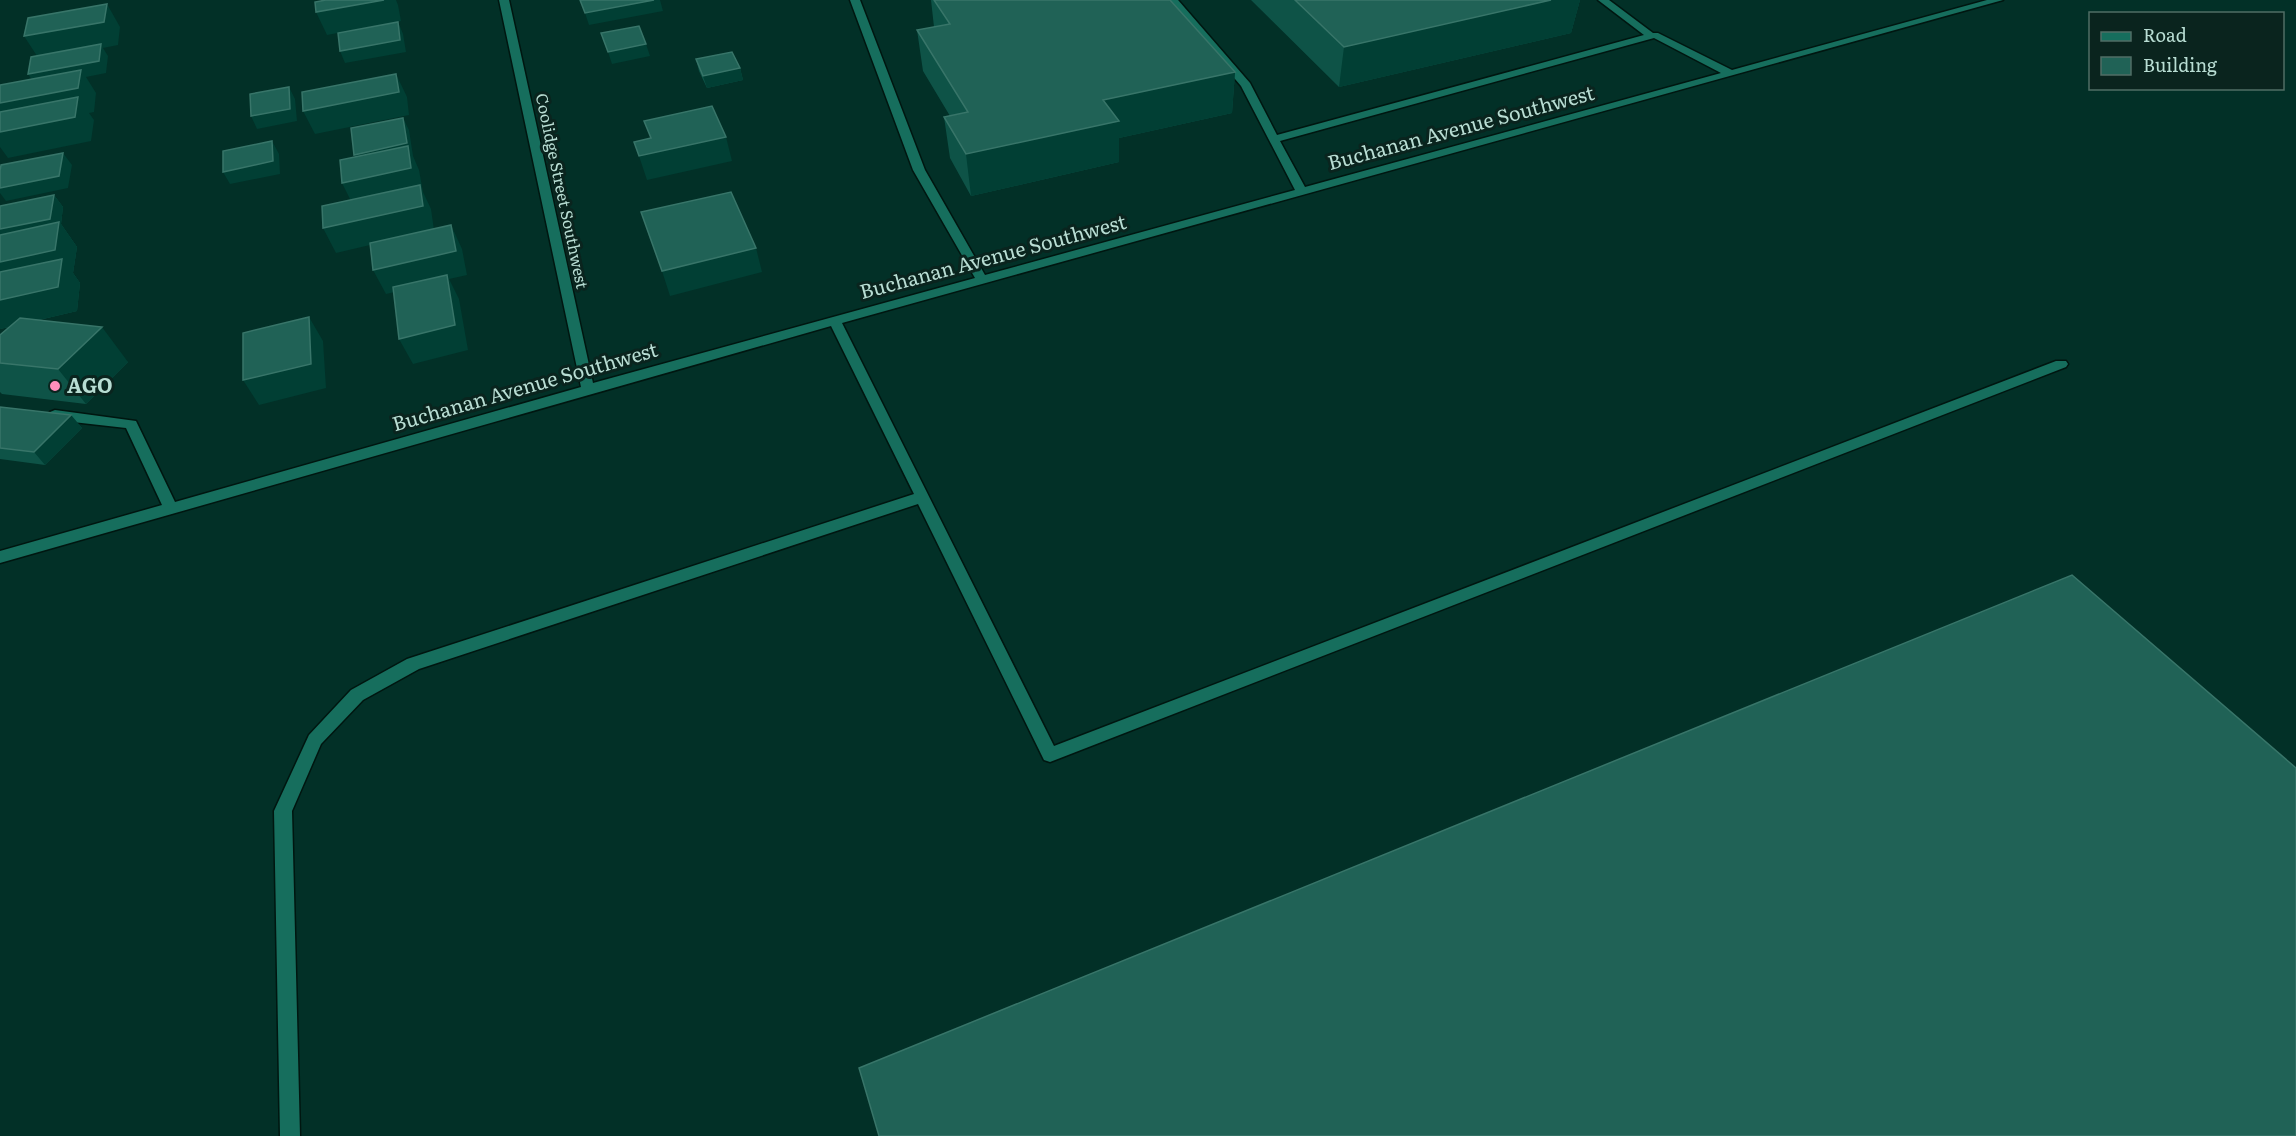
<svg xmlns="http://www.w3.org/2000/svg" width="2296" height="1136" font-family="Literata,serif">
<style>
.lines{fill:none;stroke-linecap:round;stroke-linejoin:round}
.minor-casing{stroke:#001610;stroke-width:3}
.minor{fill:#166e5d;fill-rule:evenodd}
.wall{fill:#0e5347}
.shaded-wall{fill:#013f34}
.building{fill:#206256;stroke:#387569;stroke-width:1.5}
.poi-dot{fill:#ff8ebb;stroke:#0a241e;stroke-width:2}
.labels{text-anchor:middle;stroke-width:6;stroke-linejoin:round;paint-order:stroke}
.far-street-label{font-size:16px;fill:#b8ddd3;stroke:#0a241e}
.street-label{font-size:20px;fill:#b8ddd3;stroke:#0a241e}
.poi-label{font-size:20px;font-weight:bold;fill:#b8ddd3;stroke:#0a241e;text-anchor:start}
</style>
<rect width="100%" height="100%" fill="#023027"/>
<g class="lines">
<defs>
<path id="minor" d="M499 0H509L593 383 975 278 913 170 850 0H860L925 170 985 275 1295 190 1241 86 1168 0H1178L1250 83 1277 135 1644 35 1598 0H1609L1653 33H1658L1732 70 1987 0H2003L842 323 1054 746 2056 361H2066L2068 364 2066 367 1050 762 1044 760 918 504 419 669 363 700 321 744 292 811 300 1136H280L274 811 309 735 351 690 407 659 914 494 831 326 0 563V551L162 505 126 428 55 420 50 418 48 415 50 412 55 410 136 421 175 502 581 387ZM1654 38 1721 73 1305 187 1280 141Z"/>
</defs>
<use href="#minor" class="minor-casing"/>
<use href="#minor" class="minor"/>
</g>
<path class="wall" d="M931 0H1170L1235 72 1232 113 1119 138V162L971 196 950 158 944 117 950 116 923 71 917 30 934 27Z
M1251 0H1580L1571 33 1339 87Z
M696 59 740 68 743 80 707 88 699 71Z
M54 195 63 207 61 224 77 247 73 273 80 283 77 311 39 320 128 362 86 404 2 394 0 392V363L10 327 0 329V206Z
M0 407 71 415 82 428 45 465 0 459Z"/>
<path class="shaded-wall" d="M384 0H396L398 5 401 21 327 35 316 12Z
M654 0H660L663 11 589 25 585 13Z
M1551 0H1580L1571 33 1339 87 1344 47Z
M107 4 120 27 118 45 103 48 108 56 106 73 86 77 96 93 94 112 89 113 94 120 91 141 8 158 0 147V103L36 86 28 74 39 59 24 36Z
M398 22 403 34 406 52 345 63 340 51Z
M646 44 650 56 612 64 608 52Z
M740 68 743 80 707 88 703 76Z
M1235 72 1232 113 1119 138V162L971 196 966 154 1103 100Z
M396 74 407 97 409 115 315 134 303 111Z
M289 87 295 99 297 121 257 129 251 116Z
M403 118 409 130 413 156 419 170 423 192 431 209 434 230 336 253 323 228 354 207 342 183 360 167 354 155Z
M726 137 732 161 647 180 639 156Z
M272 141 279 154 280 174 230 184 223 172Z
M63 153 72 165 68 188 6 201 0 193V188Z
M54 195 63 207 61 224 77 247 73 273 80 283 77 311 0 329V229Z
M451 225 462 249 467 275 449 279 459 299 468 350 413 364 399 339 448 280 386 294 373 270Z
M756 248 762 272 670 296 662 271Z
M309 317 323 341 326 388 259 405 243 380Z
M102 327 128 362 86 404 58 369Z
M71 415 82 428 45 465 34 452Z"/>
<path class="building" d="M326 0H384L316 12 315 2Z
M580 0H654L585 13Z
M934 0H1170L1235 72 1103 100 1119 121 966 154 944 117 968 112 917 30 950 24Z
M1295 0H1551L1344 47Z
M107 4 104 22 24 36 28 18Z
M398 22 400 40 340 51 338 33Z
M639 26 646 44 608 52 601 33Z
M101 44 99 61 28 74 31 57Z
M732 52 740 68 703 76 696 59Z
M81 70 78 88 0 103V85Z
M396 74 399 92 303 111 302 92Z
M289 87 290 109 251 116 250 94Z
M78 97 75 117 0 132V112Z
M712 106 726 137 639 156 634 142 651 138 644 121Z
M403 118 407 143 354 155 351 128Z
M272 141 273 161 223 172V151Z
M408 146 411 168 342 183 340 160Z
M63 153 59 176 0 188V171L1 165Z
M420 185 423 206 323 228 322 206Z
M731 192 756 248 662 271 641 212Z
M54 195 50 219 0 229V206Z
M59 222 55 250 0 262V235Z
M451 225 456 251 373 270 370 243Z
M62 259 58 287 0 300V272Z
M447 275 455 325 399 339 393 287Z
M309 317 311 364 243 380V333Z
M20 318 102 327 58 369 0 363V335Z
M0 407 71 415 34 452 0 448Z
M2072 575 2296 768V1136H879L859 1068Z"/>
<circle class="poi-dot" cx="55" cy="386" r="6"/>
<g class="labels">
<g class="far-street-label">
<text transform="translate(562 191) rotate(78)" y="6">Coolidge Street Southwest</text>
</g>
<g class="street-label">
<text transform="translate(1461 128) rotate(-15)" y="7">Buchanan Avenue Southwest</text>
<text transform="translate(993 257) rotate(-15)" y="7">Buchanan Avenue Southwest</text>
<text transform="translate(525 387) rotate(-16)" y="7">Buchanan Avenue Southwest</text>
</g>
<g class="poi-label">
<text x="67" y="393">AGO</text>
</g>
</g>
<rect x="2089" y="12" width="195" height="78" fill="#0a241e" stroke="#506e66" stroke-width="1.5"/>
<rect x="2101" y="32" width="30" height="9" fill="#166e5d" stroke="#506e66" stroke-width="1.5"/>
<text x="2143" y="42" font-size="18" fill="#b8ddd3">Road</text>
<rect x="2101" y="57" width="30" height="18" fill="#206256" stroke="#506e66" stroke-width="1.5"/>
<text x="2143" y="72" font-size="18" fill="#b8ddd3">Building</text>
</svg>
